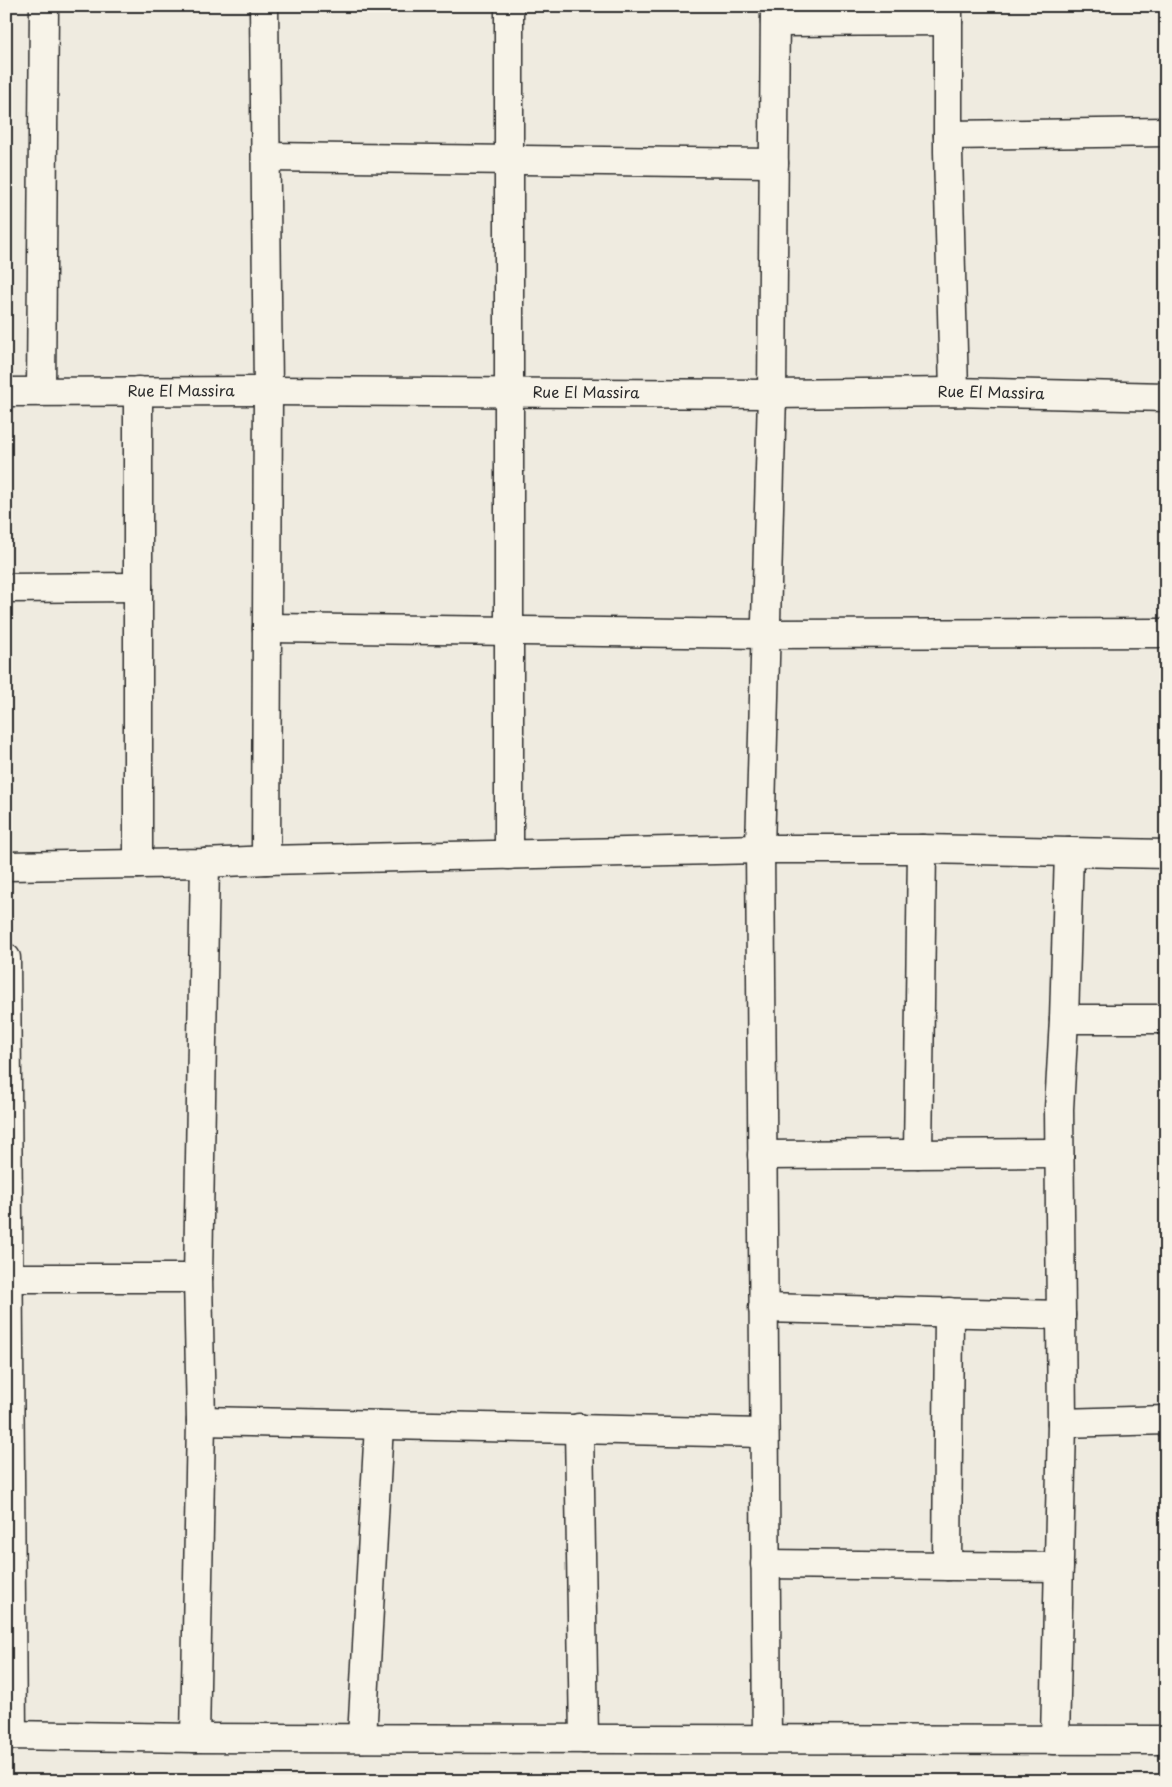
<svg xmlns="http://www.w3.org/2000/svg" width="1172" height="1787" font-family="'Playpen Sans',sans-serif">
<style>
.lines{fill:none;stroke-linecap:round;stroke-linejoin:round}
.street-casing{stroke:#2b2b2b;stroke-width:31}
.street{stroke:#f7f3e8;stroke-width:28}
.labels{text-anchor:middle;stroke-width:4;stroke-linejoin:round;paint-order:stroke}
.street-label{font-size:15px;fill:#2b2b2b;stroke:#f7f3e8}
</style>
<rect width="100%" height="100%" fill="#efebe0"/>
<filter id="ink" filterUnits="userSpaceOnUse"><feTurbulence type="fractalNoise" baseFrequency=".02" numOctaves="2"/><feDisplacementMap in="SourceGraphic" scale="10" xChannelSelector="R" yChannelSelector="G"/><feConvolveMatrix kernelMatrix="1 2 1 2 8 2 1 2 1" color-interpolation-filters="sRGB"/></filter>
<g filter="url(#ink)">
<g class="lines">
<defs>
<g id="street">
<path d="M264 6 268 391 266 860"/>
<path d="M509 6V855"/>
<path d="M948 6V152L954 392"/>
<path d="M775 22 948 21"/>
<path d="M948 135 1166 132"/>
<path d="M266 157 774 163"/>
<path d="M41 391 44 6"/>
<path d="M138 391V864"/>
<path id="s1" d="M6 392 268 391 772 394 954 392 1166 397"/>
<path d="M6 588 138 587"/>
<path d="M267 628 766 634 1166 633"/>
<path d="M6 866 205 863 266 860 760 849H922L1166 854"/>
<path d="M6 958 12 1735"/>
<path d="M1064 1019 1069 852"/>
<path d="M918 1154 922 849"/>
<path d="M762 1155 1059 1153"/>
<path d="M6 1278H198"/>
<path d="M763 1308 1061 1315"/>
<path d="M201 1421 764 1433"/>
<path d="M1062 1423 1166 1420"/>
<path d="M579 1428 584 1739"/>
<path d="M765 1564 1059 1567"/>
<path d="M947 1566 949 1312"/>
<path d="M6 1735 195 1738 1166 1740"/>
<path d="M195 1738 201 1421 198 1278 205 863"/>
<path d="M362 1738 379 1425"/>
<path d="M767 1739 760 849 772 394 775 6"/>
<path d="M1055 1740 1062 1423 1059 1109 1064 1019H1166"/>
</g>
</defs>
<use href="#street" class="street-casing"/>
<use href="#street" class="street"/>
</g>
</g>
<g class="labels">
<g class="street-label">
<text dy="5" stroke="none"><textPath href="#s1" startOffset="175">Rue El Massira</textPath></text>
<text dy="5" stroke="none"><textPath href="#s1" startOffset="580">Rue El Massira</textPath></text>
<text dy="5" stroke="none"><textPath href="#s1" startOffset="985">Rue El Massira</textPath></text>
</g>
</g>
<rect width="1172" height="1787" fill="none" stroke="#f7f3e8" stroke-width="25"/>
<rect x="12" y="12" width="1147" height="1762" fill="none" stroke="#2b2b2b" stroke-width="2" filter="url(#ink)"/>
</svg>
